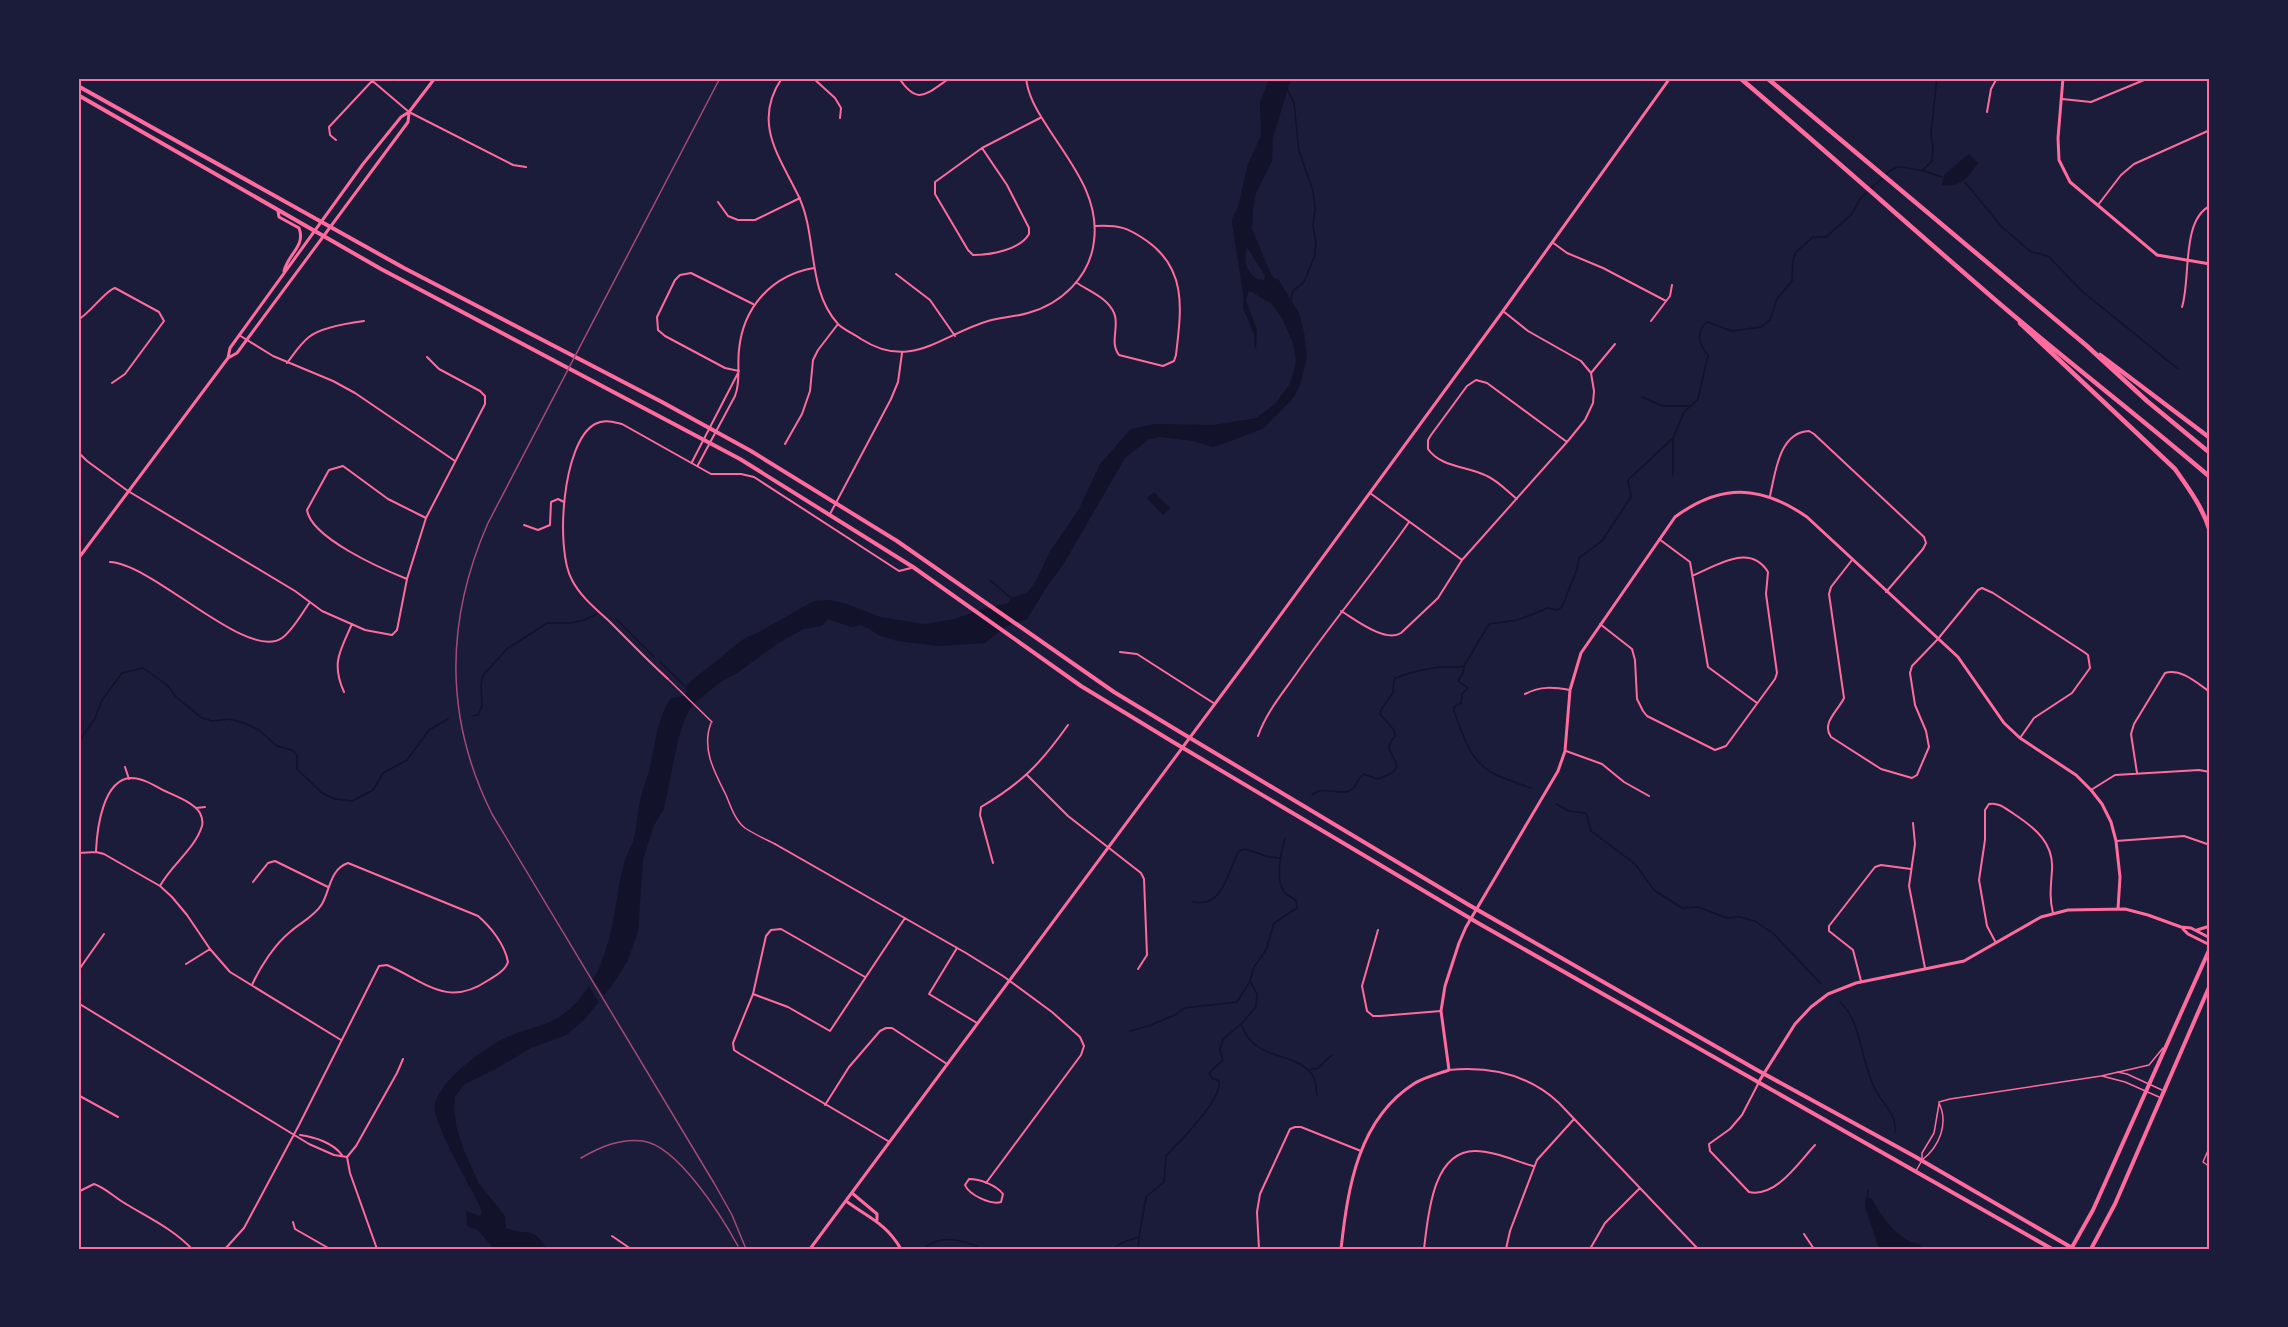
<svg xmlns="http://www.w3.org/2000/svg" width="2288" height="1327" font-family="'Fira Sans',sans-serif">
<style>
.water{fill:#12122b;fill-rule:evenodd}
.pier{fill:#1b1b3a}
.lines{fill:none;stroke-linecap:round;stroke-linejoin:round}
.stream{stroke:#12122b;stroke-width:1.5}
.river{stroke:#12122b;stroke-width:9}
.service{stroke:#ff6b9d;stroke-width:1.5}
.pedestrian{stroke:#ff6b9d;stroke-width:1.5}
.minor{stroke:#ff6b9d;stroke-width:2}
.tertiary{stroke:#ff6b9d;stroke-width:3}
.secondary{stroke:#ff6b9d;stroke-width:3}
.primary{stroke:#ff6b9d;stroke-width:4}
.motorway{stroke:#ff6b9d;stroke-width:4.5}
.rail{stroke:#a44b75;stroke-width:1.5}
.neatline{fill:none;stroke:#ff6b9d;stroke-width:2}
</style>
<rect width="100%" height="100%" fill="#1b1b3a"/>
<path class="water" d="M1269 78H1291L1273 138 1272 161 1256 193 1253 209 1252 229 1270 272 1274 278 1278 279 1299 313 1304 332 1307 357 1301 382 1294 397 1264 428 1231 441 1213 447 1193 441 1160 437 1149 439 1125 458 1063 565 1048 585 1027 619 1005 627 985 643 939 646 897 641 878 635 870 629 860 625 852 627 828 619 822 626 803 629 777 644 736 674 722 681 692 705 686 716 678 740 664 809 654 825 643 860 638 932 627 962 613 984 584 1020 566 1035 531 1048 496 1069 465 1084 455 1096 454 1107 456 1125 463 1148 479 1184 505 1216 506 1228C529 1238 530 1223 547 1249H494L478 1230 467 1226 466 1211 480 1216 482 1214 481 1209C473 1190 429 1118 435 1103 443 1077 488 1045 512 1035 529 1028 552 1025 566 1012 576 1004 586 992 592 981 614 945 614 902 624 863 626 856 630 849 633 842 637 829 637 815 640 802 642 790 647 779 650 767 655 745 658 716 671 698L683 696 687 692 686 687 691 681 745 638 757 633 814 601 830 600 847 604 880 617 925 624 955 619 976 611 1008 603 1011 598 1028 592 1036 581 1049 553 1079 509 1100 464 1131 429 1155 424 1213 425 1256 418 1275 404 1289 385 1293 375 1296 362 1293 343 1282 318 1272 304 1252 292H1248L1246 300 1257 330 1256 349 1254 347V334L1243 308V293L1232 224V219L1238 207 1248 164 1261 136 1260 103ZM1247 247 1265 276 1264 280C1247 279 1243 261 1247 247Z
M1969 154 1978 163C1968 177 1961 188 1942 185L1944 175Z
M1154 492 1170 508 1163 515 1147 498Z
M1866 1197 1872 1199C1880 1215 1900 1243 1919 1244L1923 1249H1879L1865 1207Z"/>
<path class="pier" d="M591 976 605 998 600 1004 587 983Z"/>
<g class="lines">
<path class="stream" d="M1287 89 1294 103 1299 151 1313 191 1315 209 1313 226 1316 243 1315 255 1304 282 1293 291 1291 299
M1924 171 1942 177
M1886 174C1903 160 1905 171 1923 170L1932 161 1933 149 1931 134 1937 78
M1965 182 2001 226 2025 247 2032 252 2048 256 2083 292 2178 369
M1871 188 1883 178
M1642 397 1662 406H1690
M1673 476V438
M990 580 1012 599
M616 619 654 657
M660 662 685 686
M1464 667 1463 673 1458 681 1468 688 1462 694 1461 703 1454 707V711C1462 732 1469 760 1491 772 1503 779 1518 783 1531 788
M472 716 478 715 482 706 481 683 484 674 507 649 547 623H571L584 620 597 614
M78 743 95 718 102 700 122 673 143 668 167 685 176 697 202 718 212 721 229 719 244 723 259 730 277 746 292 750 297 755V769L322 793 335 799 352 801 373 790 383 773 407 760 429 730 448 719
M1312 795C1325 784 1339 797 1351 790 1357 787 1357 779 1363 774L1378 779 1392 773 1397 767C1394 751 1382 752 1395 736L1394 730 1380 714 1382 708 1393 693 1394 679C1408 672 1425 669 1441 667 1449 666 1456 668 1464 666L1489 624 1518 620 1548 608 1557 610 1562 607 1577 569 1579 558 1602 541 1631 497 1628 480 1673 438 1684 412 1698 399 1708 355C1699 345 1695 332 1707 322L1732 331 1761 327 1770 320 1777 299 1792 281 1793 260 1796 252 1813 237H1826L1851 215 1860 199 1867 192
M1556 804 1569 811 1586 813 1591 831 1635 864 1654 890 1682 908 1698 907 1727 918 1740 917 1755 921 1773 933 1821 984
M1192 902C1196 902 1202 903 1206 902 1225 897 1230 866 1239 851L1245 849 1269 857 1280 858
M1840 1002C1862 1022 1861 1064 1876 1091 1884 1106 1897 1114 1895 1132
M1242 1026C1255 1063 1297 1050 1313 1076 1316 1081 1316 1088 1317 1095
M1130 1031 1148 1026 1175 1015 1184 1008 1237 1002 1250 981
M1309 1070 1318 1068 1332 1055
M1867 1199 1868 1190
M923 1249C940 1234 963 1239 982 1249
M1113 1249 1121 1243 1139 1237 1146 1197 1164 1182 1166 1156C1179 1142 1223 1099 1219 1081L1212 1078 1209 1073 1223 1060 1220 1050 1223 1039 1241 1024 1256 1007 1257 994 1250 981 1254 967 1266 950 1274 923 1297 908 1296 901C1293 897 1287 896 1284 892 1275 880 1281 851 1285 839
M1138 1249 1139 1238"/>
<path class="river" d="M1244 271 1249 283 1264 294"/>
<path class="service" d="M711 723C701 749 715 773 726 795 731 807 735 820 745 828 754 834 765 839 775 844
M2117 1072 2127 1074 2162 1090
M2102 1076 2125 1082 2159 1097
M1939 1102 1950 1099 2101 1076 2149 1065 2163 1048
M2210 1146 2203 1162 2210 1167
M1922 1158V1153L1934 1133 1939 1104
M1922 1160C1939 1147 1949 1124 1939 1103
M1916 1171 1921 1162"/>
<path class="pedestrian" d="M669 680 712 722"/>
<path class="minor" d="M369 78 409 112 513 165 526 167
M641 78 649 80 655 78
M782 78C752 122 779 156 798 195 818 235 806 289 838 324 844 330 854 334 861 339 911 371 941 335 988 321 1001 317 1015 317 1028 313 1061 304 1090 277 1094 241 1100 195 1068 160 1045 123 1036 109 1028 95 1026 78
M813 78 835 98 841 108 840 118
M899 78C918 107 927 93 950 78
M2062 99 2091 102 2149 78
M1987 112 1991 89 1997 78
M336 140 330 135 329 127 372 81
M982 148 1007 185 1029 228V234C1020 250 990 255 973 255L968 250 935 194V182L982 148 1040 118
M718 202 728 216 738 220H755L800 198
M2098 205 2121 175 2134 164 2210 130
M1552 242 1567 253 1603 268 1666 301
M896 274 930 300 955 336
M1077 283C1089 291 1108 298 1114 313 1120 326 1109 342 1119 355L1163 366 1174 361 1176 355C1181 311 1188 270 1147 241 1127 227 1119 225 1095 226
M2182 307C2191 279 2181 220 2210 206
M78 320C90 313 106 290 115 288L159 312 164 321 125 374 112 383
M1651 321 1670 296 1672 285
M239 335 273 356 333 381 355 393 455 461
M287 363C294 354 300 344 309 337 320 328 349 323 364 321
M739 371 725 368 665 336 658 330 657 317 675 280 680 275 691 273 753 304
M1591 373 1615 344
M785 444 802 414 810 391 813 360 818 350 838 324
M78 452 87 461 128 491 295 591 322 611 365 630 392 635 397 630 407 579 426 518 485 404V396L480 391 439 369 427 357
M692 462 738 373
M698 465 735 396C741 381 737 366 739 350 743 307 772 275 814 268
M1370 493 1462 560
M1770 496C1775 474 1779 432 1809 431L1814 434 1924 537 1926 543 1923 549 1886 592
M1517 499C1507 491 1498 481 1487 476 1469 466 1441 468 1428 449V440L1431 435 1467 386 1476 380 1487 383 1567 442
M830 514 891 399 898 382 902 353
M524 525 538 530 550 525 551 502 558 499 564 502
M1659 539 1690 562 1708 667 1757 703
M1852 560 1831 587 1829 594 1844 698C1838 711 1821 723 1831 737L1881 769 1912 778 1917 775 1929 747 1926 731 1915 705 1910 673 1912 666 1937 640 1978 590 1982 588 1993 593 2084 652 2088 655 2090 668 2072 693 2034 718 2020 738
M110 562C154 564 247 662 282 638 293 630 302 613 310 602
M407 579C382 569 311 538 307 510L329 470 343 466 388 499 426 518
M1341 611C1356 620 1385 643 1401 633L1438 598 1462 560 1567 442 1585 420 1593 403 1594 391 1591 373 1581 361 1528 331 1503 311
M1600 624 1632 649 1635 660 1637 699 1643 711 1647 716 1715 750 1726 746 1775 679 1777 673 1766 594 1768 572C1750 543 1718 565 1694 575
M1120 652 1137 654 1215 704
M668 679C648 661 629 641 609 621 596 609 580 596 572 580 555 550 562 442 595 424 604 419 613 422 622 424L711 474H741L754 477 899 571 911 568
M344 692C331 663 340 651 352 624
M1525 694C1541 686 1553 687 1570 690
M1258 736C1266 713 1282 694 1296 674 1332 622 1373 574 1409 522
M1566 751 1602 764 1624 782 1649 796
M125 767 129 779
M2137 773 2131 734 2134 724 2165 673C2181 668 2197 683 2210 692
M1027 775 1068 816 1141 873 1144 879 1147 955 1138 969
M2091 790 2115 775 2199 770 2210 772
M196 808 205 807
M1913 823 1915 844 1909 886 1925 968
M2116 841 2184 836 2210 845
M775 844 966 953 1003 976 1052 1012 1080 1037 1084 1046 1081 1055 986 1183
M96 851C97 829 103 779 131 778 143 778 155 786 165 791 176 796 194 803 200 813 202 817 203 822 202 826 195 849 171 865 160 886
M78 853 96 852 104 854 160 886 172 897 187 915 210 949 230 972 341 1040
M993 863 980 815 981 807C1022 783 1041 763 1068 725
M253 882 268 863 275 861 328 887
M1378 930 1362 986 1367 1011 1373 1016H1380L1441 1011
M1996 943 1987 926 1979 880 1985 840V810L1989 804C1999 802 2006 809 2014 814 2035 828 2054 843 2052 870 2051 886 2049 897 2053 913
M957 948 929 994 977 1023
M186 964 210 949
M78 971 104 934
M865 977 781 929 771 930 766 936 753 994 733 1043 734 1050 740 1054 888 1141
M1861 981 1853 950 1829 931V926L1875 867 1881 865 1911 869
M753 994 788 1007 830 1031 905 918
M78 1003 309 1144 334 1155 347 1157
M1449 1070C1491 1066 1528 1074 1559 1103L1698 1249
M1758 1084 1742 1115 1730 1129 1709 1144 1710 1151 1749 1192C1776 1198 1799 1162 1815 1145
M78 1095 118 1117
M825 1105 849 1067 880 1031 886 1028H892L947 1064
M300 1135C315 1137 333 1143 342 1155
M969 1179C980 1179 996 1185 1003 1194L1001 1202C991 1205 969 1195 965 1185Z
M78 1192 94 1184C106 1188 115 1198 126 1204 149 1218 173 1229 192 1249
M293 1222 295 1229 330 1249
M1804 1234 1814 1249
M612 1236 631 1249
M78 1246 80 1249
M225 1249 244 1228 299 1125 379 966 387 965C424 981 447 1008 487 981 495 976 505 971 508 962 505 945 491 927 478 916L348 863C330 869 330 890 322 904 315 916 300 923 290 932 275 944 260 967 252 985
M377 1249 350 1173 347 1157 356 1146 397 1073 403 1059
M1259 1249 1257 1212 1260 1194 1290 1129 1295 1127H1301L1361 1151
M1424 1249C1428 1217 1432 1151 1475 1151 1494 1151 1515 1161 1533 1166
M1506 1249 1510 1231 1537 1160 1574 1119
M1590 1249 1605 1223 1640 1188"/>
<path class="tertiary" d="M2063 78 2058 138 2059 160 2070 182 2157 255 2210 264
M2183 929 2188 934 2210 945
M2197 930 2210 926
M1758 1083 1795 1024 1811 1007 1828 994 1856 983 1964 961 2041 917 2068 910 2125 909 2148 915 2181 927 2191 928 2210 938
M852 1193 877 1214V1220
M846 1201C869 1218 886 1223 901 1249
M1341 1249C1348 1187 1358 1119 1415 1083 1425 1077 1438 1074 1449 1070L1441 1011 1445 986 1459 943 1466 927 1558 771 1565 751 1570 690 1581 653 1675 517C1721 483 1761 485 1807 517L1958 657 2004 723 2020 738 2076 775 2091 790 2102 804 2111 822 2116 841 2120 877 2118 909"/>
<path class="secondary" d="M278 211 279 217 299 228C306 246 288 254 284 271
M228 358 237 353 408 122 409 113
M78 559 228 358 230 348 363 164 401 117 409 112 435 78
M810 1249 1246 662 1503 311 1670 78"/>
<path class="primary" d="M78 86 404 268 662 402 751 451 897 541 1114 692 1180 732 1469 905 1757 1070 1914 1156 2074 1249
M78 95 381 269 740 459 913 567 1081 686 1173 742 1478 923 2052 1249
M2071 1249 2093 1210 2210 948
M2091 1249 2115 1204 2210 985"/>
<path class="motorway" d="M1740 78C1827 152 1913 229 2000 304 2069 363 2141 418 2210 477
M1767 78 2087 346 2147 401 2210 453
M2020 323 2175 469C2189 489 2203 508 2210 531
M2100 355 2210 438"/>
<path class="rail" d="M720 78 488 523C445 621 444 718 492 814L714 1183 732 1215 746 1249
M581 1158C600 1147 620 1138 643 1141 678 1146 722 1217 738 1246"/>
</g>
<rect width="2288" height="1327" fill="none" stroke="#1b1b3a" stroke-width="159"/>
<rect x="80" y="80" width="2128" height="1168" class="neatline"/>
</svg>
